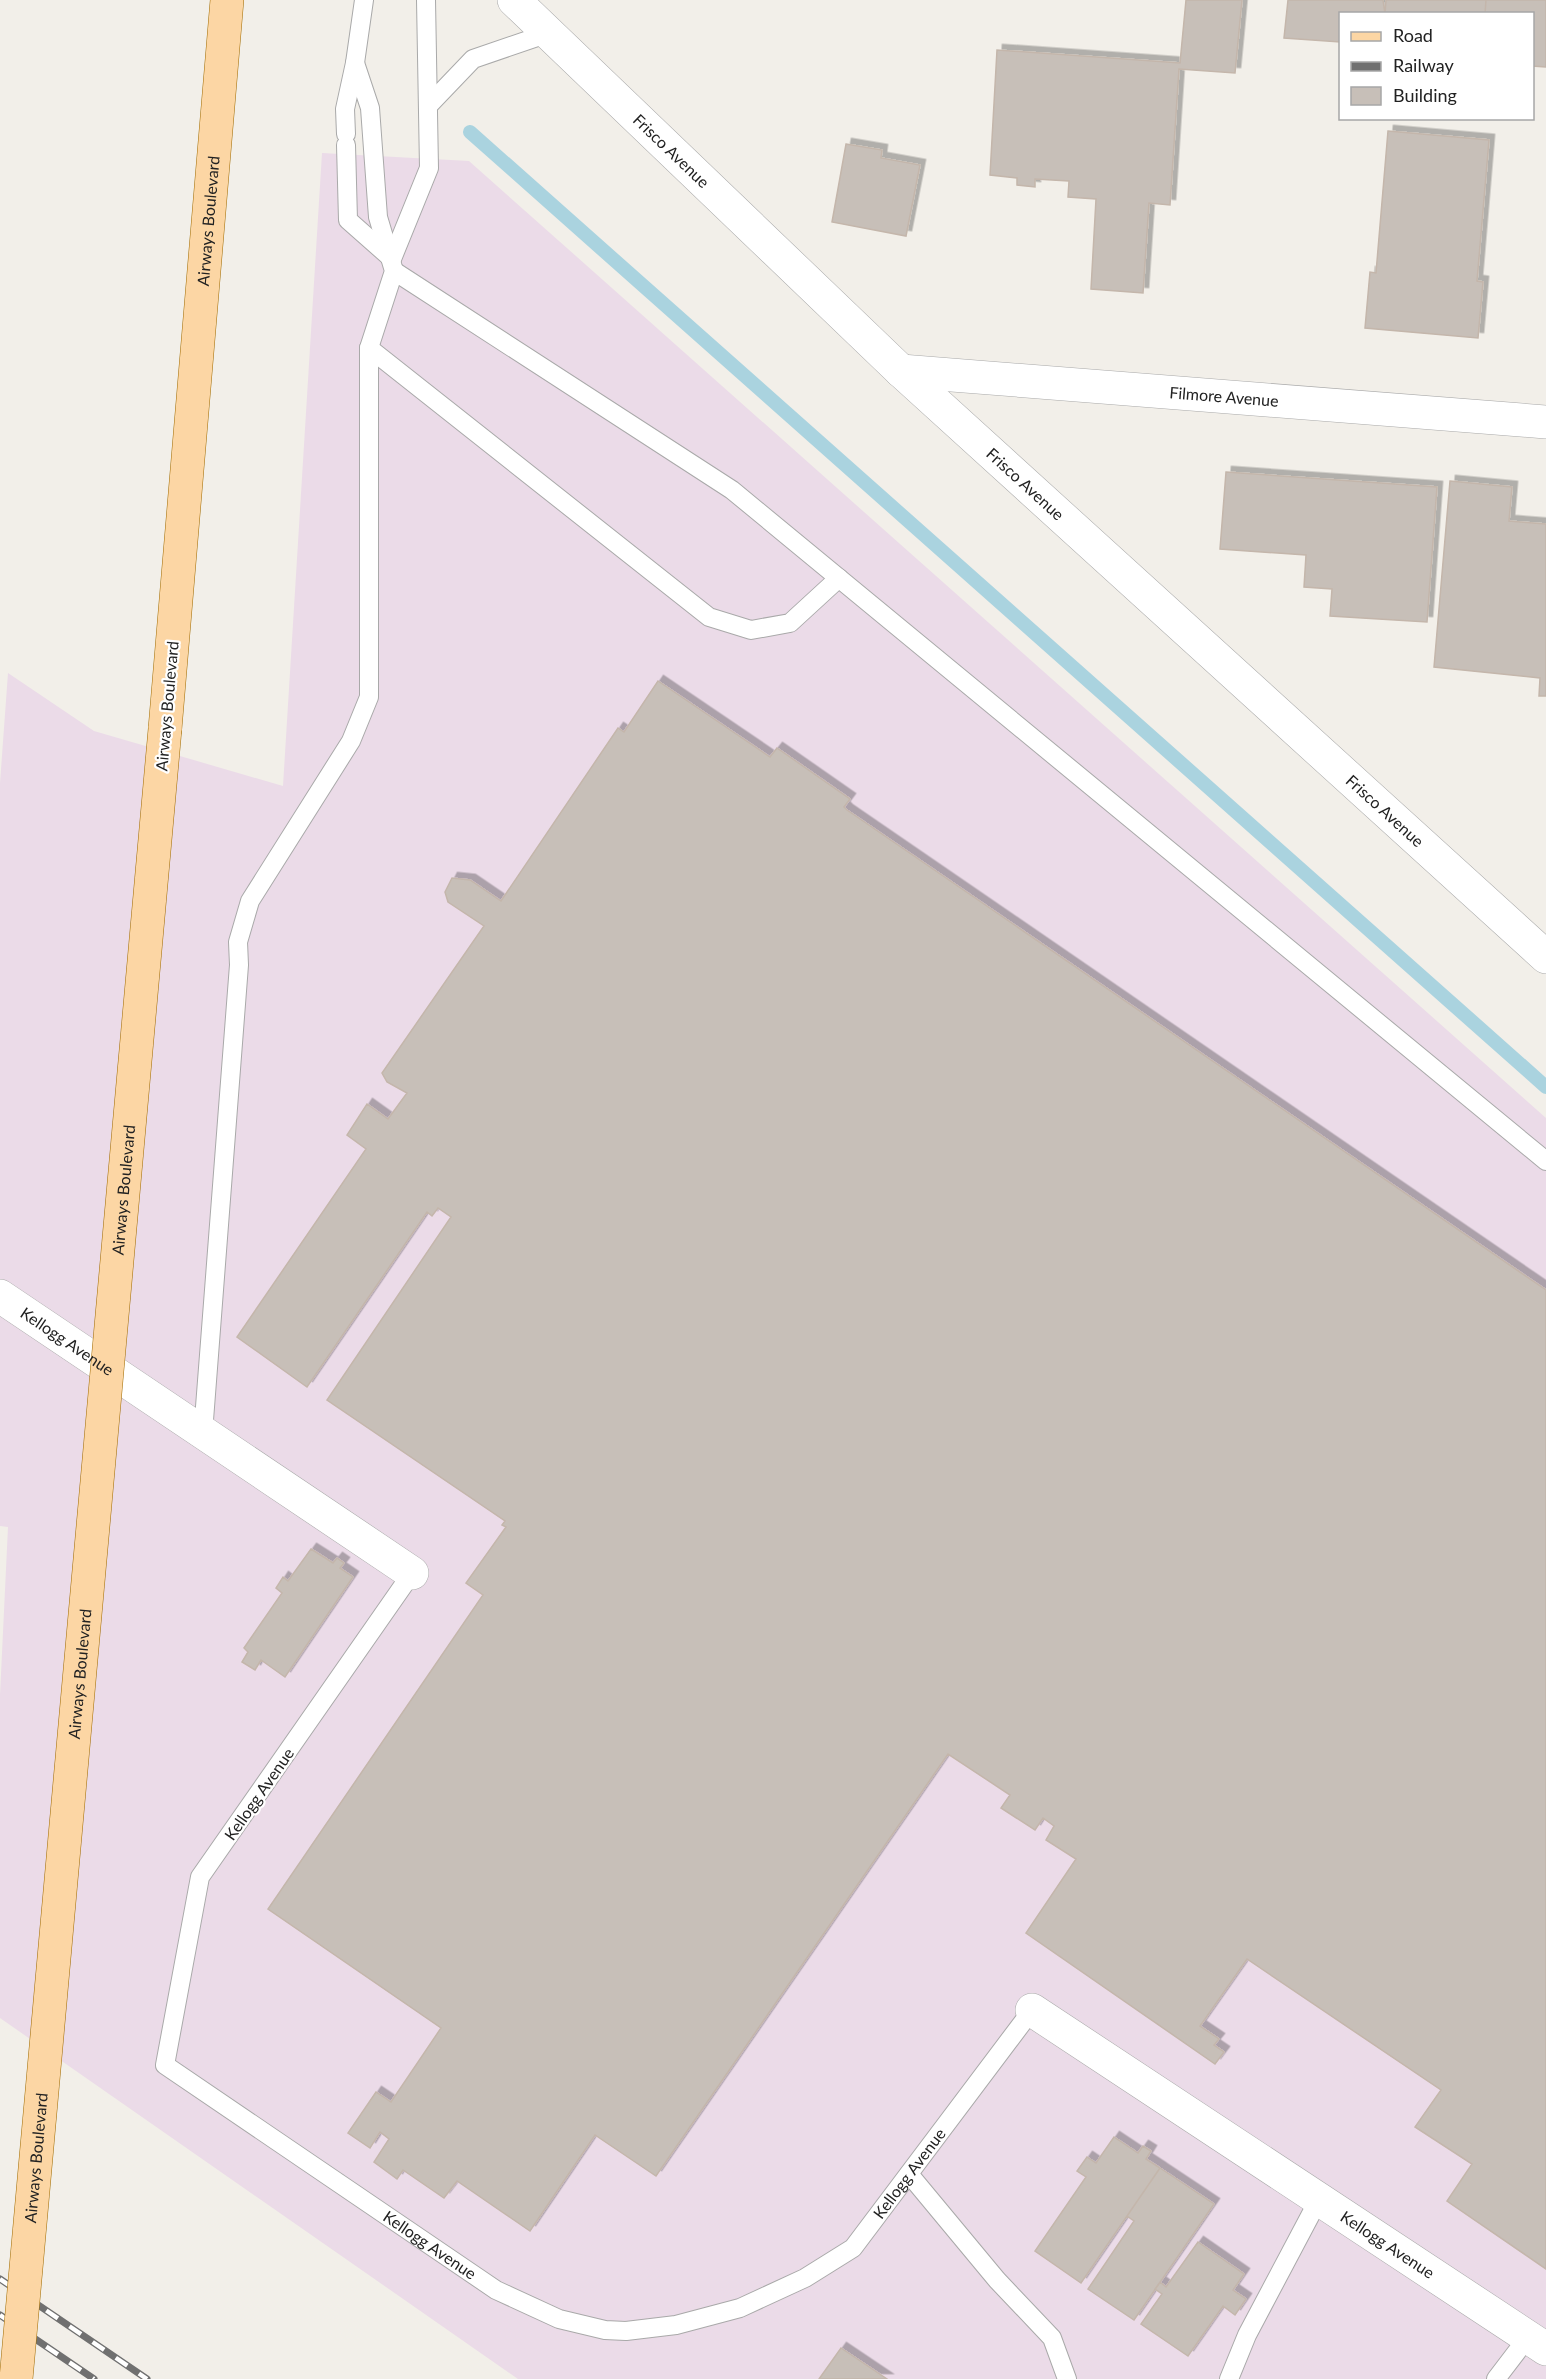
<svg xmlns="http://www.w3.org/2000/svg" width="1546" height="2379" font-family="Lato,sans-serif">
<style>
.industrial{fill:#ebdbe8}
.lines{fill:none;stroke-linecap:round;stroke-linejoin:round}
.stream{stroke:#aad3df;stroke-width:14}
.building{fill:#c7bfb8;stroke:#c4b6ab;stroke-width:1.5;filter:url(#shadow)}
.lane-casing{stroke:#a9a9a9;stroke-width:20}
.street-casing{stroke:#a9a9a9;stroke-width:34}
.primary-casing{stroke:#a06b00;stroke-width:34}
.lane{stroke:#fff;stroke-width:18}
.street{stroke:#fff;stroke-width:33}
.primary{stroke:#fcd6a4;stroke-width:33}
.rail-casing{stroke:#707070;stroke-width:7}
.rail{stroke:#fff;stroke-width:4.5;stroke-dasharray:14;stroke-linecap:butt}
.primary-bridge-casing{stroke:#a06b00;stroke-width:34;stroke-linecap:butt}
.primary-bridge{stroke:#fcd6a4;stroke-width:33}
.labels{text-anchor:middle;stroke-width:4.5;stroke-linejoin:round;paint-order:stroke}
.street-label{font-size:16px;fill:#222;stroke:#fff}
</style>
<defs>
<filter id="shadow"><feDropShadow dx="5.5" dy="-5.5" stdDeviation="0" flood-color="#0004"/></filter>
</defs>
<rect width="100%" height="100%" fill="#f2efe9"/>
<path class="industrial" d="M322 153 469 161 1546 1118V2379H518L0 2018V1695L8 1527 0 1526V783L8 673 94 731 283 786Z"/>
<g class="lines">
<path class="stream" d="M470 132 1546 1087"/>
</g>
<path class="building" d="M1186 0H1242L1235 73 1179 69 1170 205 1149 203 1143 293 1091 289 1096 199 1068 197 1069 181 1035 179V187L1017 185V178L990 175 997 50 1180 63Z
M1288 0H1383L1385 14H1340V42L1284 38Z
M1386 0H1486L1485 14H1385Z
M1486 0H1546V67L1532 66V14H1485Z
M1388 131 1489 140 1477 281 1483 282 1478 338 1365 328 1370 272 1376 273Z
M846 144 882 150 881 158 920 165 906 236 832 222Z
M1226 472 1437 487 1427 622 1330 616 1332 589 1304 587 1306 555 1220 549Z
M1450 481 1512 487 1509 521 1546 524V696H1539L1540 678 1434 667Z
M658 681 770 757 777 748 850 799 844 807 847 810 1546 1290V2269L1447 2201 1472 2164 1415 2127 1441 2090 1247 1959 1200 2026 1219 2039 1214 2045 1224 2052 1215 2064 1026 1933 1076 1859 1046 1840 1054 1826 1043 1818 1035 1830 1001 1808 1010 1795 948 1754 656 2176 595 2135 530 2231 457 2181 444 2198 403 2170 397 2179 374 2162 389 2139 380 2132 370 2148 348 2133 376 2092 391 2102 441 2028 268 1909 483 1595 466 1583 506 1527 502 1525 505 1521 327 1400 451 1217 438 1208 432 1216 427 1212 307 1387 237 1337 366 1149 347 1135 367 1104 388 1119 407 1093 387 1082 382 1073 484 926 448 902 445 892 452 878 470 880 501 901 618 728 624 732Z
M311 1549 333 1563 337 1558 344 1563 340 1568 353 1577 285 1677 261 1660 255 1670 242 1662 248 1652 244 1648 282 1593 276 1588 283 1577 288 1581Z
M1114 2137 1138 2153 1143 2146 1151 2151 1146 2159 1160 2168 1081 2283 1035 2251 1086 2177 1077 2171 1087 2157 1096 2163Z
M1160 2168 1214 2204 1134 2320 1088 2289 1134 2221 1127 2216Z
M1198 2242 1244 2274 1233 2290 1246 2299 1235 2315 1223 2306 1188 2356 1141 2324 1162 2294 1155 2289 1160 2282 1166 2287Z
M841 2348 887 2379H819Z"/>
<g class="lines">
<defs>
<g id="lane">
<path d="M428 106 473 59 549 33"/>
<path d="M346 134 345 109 355 63 364 0"/>
<path d="M346 145 348 220 391 258"/>
<path d="M392 259 429 168 426 0"/>
<path d="M394 271 732 490 1546 1161"/>
<path d="M369 348 709 617 751 630 790 623 839 578"/>
<path d="M203 1433 239 965 238 942 250 901 351 741 369 697V348L394 271 378 217 370 108 355 63"/>
<path id="s1" d="M412 1573 200 1877 165 2065 496 2290 559 2319 605 2330 626 2331 676 2325 740 2308 805 2278 853 2248 1032 2010"/>
<path d="M909 2174 997 2280 1052 2338 1067 2379"/>
<path d="M1229 2379 1247 2335 1319 2199"/>
<path d="M1496 2379 1528 2337"/>
</g>
<g id="street">
<path id="s2" d="M514 0 901 371 1546 957"/>
<path id="s3" d="M901 371 1546 422"/>
<path id="s4" d="M0 1296 412 1573"/>
<path id="s5" d="M1032 2010 1546 2349"/>
</g>
<g id="primary">
<path id="s6" d="M165 729 227 0"/>
</g>
</defs>
<use href="#lane" class="lane-casing"/>
<use href="#street" class="street-casing"/>
<use href="#primary" class="primary-casing"/>
<use href="#lane" class="lane"/>
<use href="#street" class="street"/>
<use href="#primary" class="primary"/>
<defs>
<path id="rail" d="M0 2279 147 2379
M0 2315 94 2379"/>
</defs>
<use href="#rail" class="rail-casing"/>
<use href="#rail" class="rail"/>
<defs>
<g id="primary-bridge">
<path id="s7" d="M16 2379 165 729"/>
</g>
</defs>
<use href="#primary-bridge" class="primary-bridge-casing"/>
<use href="#primary-bridge" class="primary-bridge"/>
</g>
<g class="labels">
<g class="street-label">
<text dy="6" stroke="none"><textPath href="#s2" startOffset="218">Frisco Avenue</textPath></text>
<text dy="6" stroke="none"><textPath href="#s6" startOffset="510">Airways Boulevard</textPath></text>
<text dy="6" stroke="none"><textPath href="#s3" startOffset="324">Filmore Avenue</textPath></text>
<text dy="6" stroke="none"><textPath href="#s2" startOffset="704">Frisco Avenue</textPath></text>
<text transform="translate(167 706) rotate(-85)" y="6">Airways Boulevard</text>
<text dy="6" stroke="none"><textPath href="#s2" startOffset="1190">Frisco Avenue</textPath></text>
<text dy="6" stroke="none"><textPath href="#s7" startOffset="1194">Airways Boulevard</textPath></text>
<text dy="6" stroke="none"><textPath href="#s4" startOffset="81">Kellogg Avenue</textPath></text>
<text dy="6" stroke="none"><textPath href="#s7" startOffset="708">Airways Boulevard</textPath></text>
<text transform="translate(259 1794) rotate(-55)" y="6">Kellogg Avenue</text>
<text dy="6" stroke="none"><textPath href="#s7" startOffset="222">Airways Boulevard</textPath></text>
<text dy="6" stroke="none"><textPath href="#s1" startOffset="1438">Kellogg Avenue</textPath></text>
<text dy="6" stroke="none"><textPath href="#s1" startOffset="882">Kellogg Avenue</textPath></text>
<text dy="6" stroke="none"><textPath href="#s5" startOffset="426">Kellogg Avenue</textPath></text>
</g>
</g>
<rect x="1339" y="12" width="195" height="108" fill="#ffffff" stroke="#a7a7a7" stroke-width="1.5"/>
<rect x="1351" y="32" width="30" height="9" fill="#fcd6a4" stroke="#a7a7a7" stroke-width="1.5"/>
<text x="1393" y="42" font-size="18" fill="#222222">Road</text>
<rect x="1351" y="62" width="30" height="9" fill="#707070" stroke="#a7a7a7" stroke-width="1.5"/>
<text x="1393" y="72" font-size="18" fill="#222222">Railway</text>
<rect x="1351" y="87" width="30" height="18" fill="#c7bfb8" stroke="#a7a7a7" stroke-width="1.5"/>
<text x="1393" y="102" font-size="18" fill="#222222">Building</text>
</svg>
